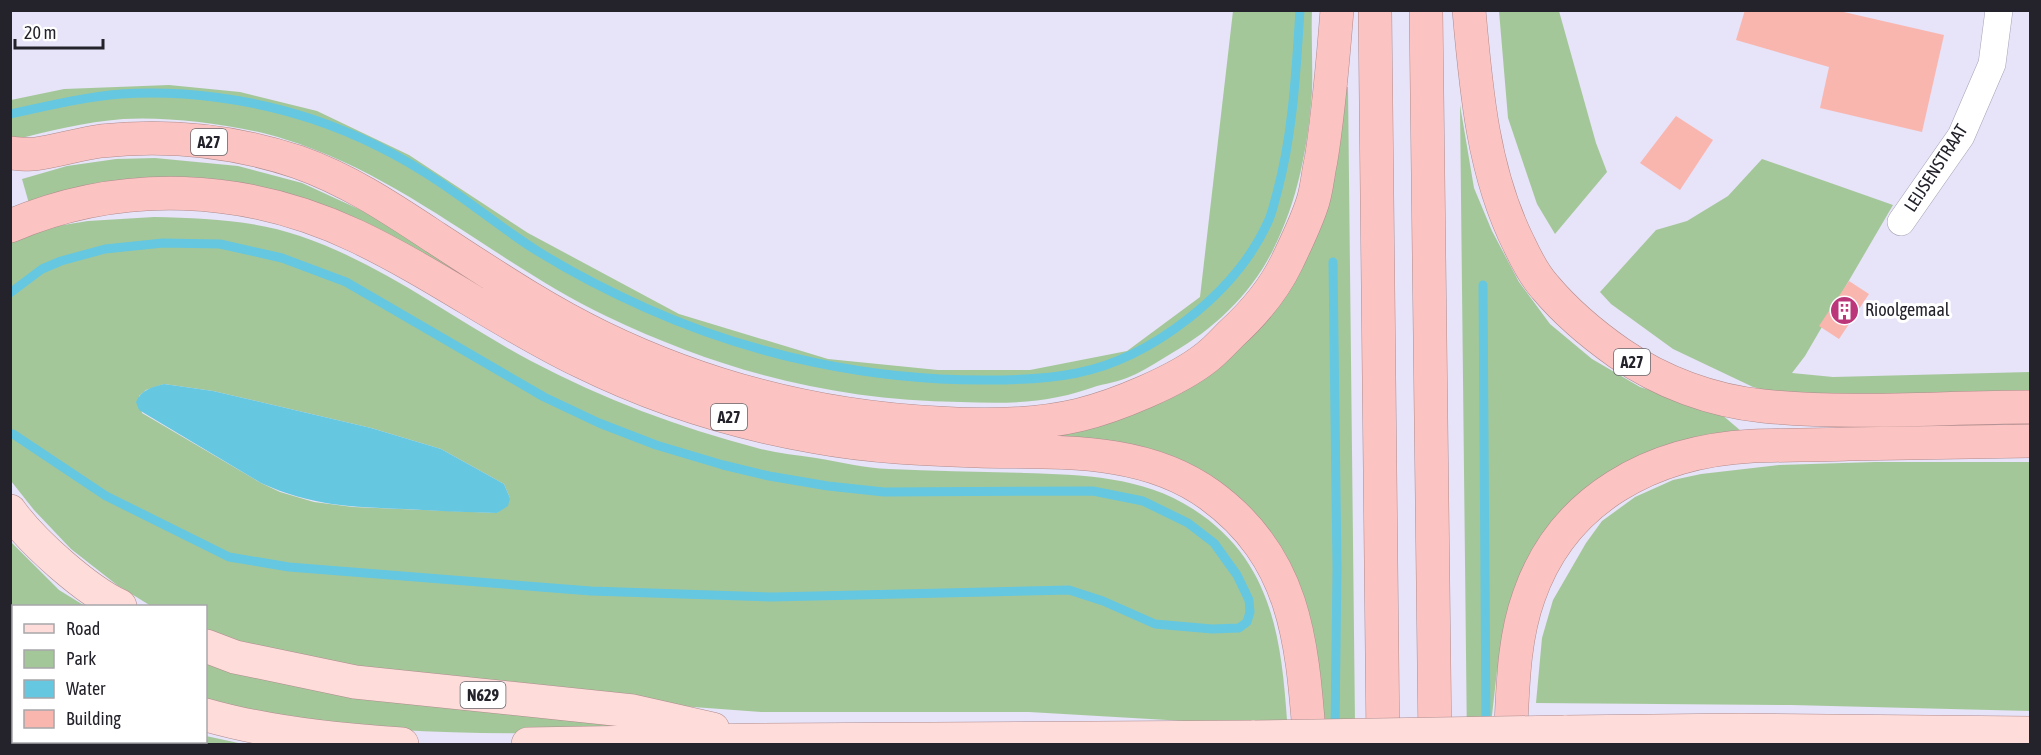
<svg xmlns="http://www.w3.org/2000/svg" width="2041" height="755" font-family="'Asap Condensed',sans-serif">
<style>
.green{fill:#a4c79a;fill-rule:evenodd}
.water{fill:#65c7e0}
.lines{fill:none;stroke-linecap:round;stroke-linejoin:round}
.stream{stroke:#65c7e0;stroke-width:9}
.building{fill:#f9b6af}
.minor-casing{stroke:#a5a1b5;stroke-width:28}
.primary-casing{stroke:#b08b8d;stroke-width:34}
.motorway-casing{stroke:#b08b8d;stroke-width:34}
.minor{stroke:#fff;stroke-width:27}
.primary{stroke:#fddcda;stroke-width:33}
.motorway{stroke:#fbc4c2;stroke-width:33}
.primary-bridge-casing{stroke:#b08b8d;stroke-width:34;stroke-linecap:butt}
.primary-bridge{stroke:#fddcda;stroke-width:33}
.labels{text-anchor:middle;stroke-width:6;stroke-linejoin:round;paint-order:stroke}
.shield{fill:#fff;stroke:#66646a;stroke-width:1.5}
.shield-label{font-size:16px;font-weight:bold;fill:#24222a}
.street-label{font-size:18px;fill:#24222a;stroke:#fff}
.poi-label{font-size:18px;fill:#24222a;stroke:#fff;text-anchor:start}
</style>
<rect width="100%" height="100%" fill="#e7e3f8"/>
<path class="green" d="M1233 11H1312C1311 38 1313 65 1312 92 1308 146 1298 201 1273 250 1251 294 1214 329 1172 353 1160 360 1148 368 1136 374 1124 380 1110 383 1097 386 1084 390 1071 395 1058 397 1026 404 993 403 960 402 832 400 721 371 606 316 496 263 403 175 284 139 240 125 169 116 123 119 85 122 47 131 11 141V100L64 89 169 85 240 92 317 111 409 155 528 233 679 314 828 359 938 370H1030L1127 351 1200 297Z
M1499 11H1559L1596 143 1607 172 1555 234 1537 204 1508 118Z
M1348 87 1355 724 1322 744 1321 703 1224 492 698 398 317 208 30 207 22 179 67 166 116 159 155 158 238 166 302 183 376 217 638 365 1039 431 1247 337 1342 88Z
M1460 105 1474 188 1492 231 1519 282 1550 324 1592 359 1640 387 1721 414 1741 431 1636 464 1512 610 1497 671 1491 724 1467 744Z
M1762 159 1893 205 1805 356 1792 373 1833 377 2030 372V395L1860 398 1768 391 1753 387 1673 349 1611 304 1600 292 1656 230 1687 221 1728 196Z
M154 217C203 218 253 220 300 236 383 264 454 320 531 361 603 399 678 427 757 448 776 453 796 455 816 458 840 462 865 468 889 469 934 471 979 472 1024 473 1083 475 1142 476 1193 509 1271 559 1281 635 1287 720L1219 723 1029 712H761L585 699 367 674 206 635V606H151L117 585 71 549 34 510 11 481V241L39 229 88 221ZM164 384 213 391 371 428 441 449 504 484 510 498 497 513 353 507 314 502 280 492 261 483 142 413 139 396 146 390Z
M1875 462H2030V711L1791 705 1536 703 1542 638 1553 600 1586 543 1602 521 1635 497 1673 480 1701 474 1779 465Z
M10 541 59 590 85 606H14L13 629 11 627Z
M206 656 639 721 638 732C519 734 400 736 281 718 256 714 231 706 206 701Z
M206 736 243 744H156L146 742H206Z"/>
<path class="water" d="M164 384 213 391 371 428 441 449 504 484 510 498 508 506 497 513C466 512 435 511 405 509 351 507 312 506 261 483L139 410 136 402C141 390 152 387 164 384Z"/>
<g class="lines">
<path class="stream" d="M10 114C47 106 84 97 121 94 184 90 252 99 312 119 357 134 401 156 441 183 474 205 505 231 539 252 573 273 610 292 646 308 753 356 873 381 989 380 1019 380 1048 379 1077 373 1152 358 1235 293 1267 224 1272 215 1274 203 1277 193 1293 134 1296 72 1300 10
M1333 262 1337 568 1335 731
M1483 285 1486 727
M10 293 42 269 61 261 105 249 163 243 220 244 282 258 346 282 544 397 599 423 656 445 723 465 769 476 828 486 884 492 1093 491 1143 501 1188 523 1214 543 1237 575 1249 600 1250 612 1247 622 1239 628 1212 629 1155 624 1103 601 1069 590 772 597 591 591 289 567 229 557 106 496 13 434"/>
</g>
<path class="building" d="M1745 10H1835L1944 35 1922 132 1820 108 1829 67 1736 40Z
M1676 116 1713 140 1680 190 1640 163Z
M1849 281 1869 294 1839 339 1819 326Z"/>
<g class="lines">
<defs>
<path id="minor" d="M1901 222 1961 136 1992 64 1999 10"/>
<path id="primary" d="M10 511C32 542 86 590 120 606
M10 644 14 646
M206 646 235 657 355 682 633 711 713 729
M10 707 14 708
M206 715C269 733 336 740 402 744
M1564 732 1742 730 2030 733
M93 742 100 744
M528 744 761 740 1255 737"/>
<path id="motorway" d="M1375 10 1383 744
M1426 10 1435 744
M1469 10C1476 90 1483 172 1519 244 1526 259 1534 275 1545 287 1566 312 1592 334 1619 353 1661 382 1712 401 1763 406 1851 415 1941 407 2030 407
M10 153C19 154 27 155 35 154 57 151 79 144 101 141 167 134 235 141 298 162 349 180 392 209 436 238 490 273 543 309 601 337 706 388 820 417 938 423 984 426 1033 426 1079 415 1116 406 1177 381 1207 357 1216 350 1223 342 1231 334 1253 314 1274 289 1287 262 1296 243 1307 221 1313 201 1317 188 1318 173 1321 160 1329 110 1333 61 1337 10
M10 226C123 178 246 184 356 236 434 273 503 324 580 361 655 398 734 423 816 437 870 447 924 449 978 451 1057 453 1143 446 1210 495 1298 559 1302 645 1310 744
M1510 744C1513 695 1512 643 1529 596 1563 498 1653 451 1753 446 1784 445 1816 445 1848 444 1909 443 1970 442 2030 441"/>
</defs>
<use href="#minor" class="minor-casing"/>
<use href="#primary" class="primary-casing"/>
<use href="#motorway" class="motorway-casing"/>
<use href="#minor" class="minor"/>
<use href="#primary" class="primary"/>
<use href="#motorway" class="motorway"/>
<defs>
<path id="primary-bridge" d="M1255 737 1564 732"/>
</defs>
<use href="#primary-bridge" class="primary-bridge-casing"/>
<use href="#primary-bridge" class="primary-bridge"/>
</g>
<defs>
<symbol id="building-disc" viewBox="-11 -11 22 22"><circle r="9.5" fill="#bc377a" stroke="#fff"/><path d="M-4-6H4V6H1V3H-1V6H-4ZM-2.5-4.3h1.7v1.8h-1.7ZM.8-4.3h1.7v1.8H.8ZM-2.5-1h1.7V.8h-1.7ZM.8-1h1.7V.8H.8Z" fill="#fff"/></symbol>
</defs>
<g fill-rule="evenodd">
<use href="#building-disc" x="1828" y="294" width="33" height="33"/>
</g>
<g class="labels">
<g class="shield">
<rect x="191" y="129" width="36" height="26" rx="4.5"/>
<rect x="1614" y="349" width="36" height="26" rx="4.5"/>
<rect x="711" y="404" width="36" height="26" rx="4.5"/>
<rect x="460.5" y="682" width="45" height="26" rx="4.5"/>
</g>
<g class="shield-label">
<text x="209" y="148">A27</text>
<text x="1632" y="368">A27</text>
<text x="729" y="423">A27</text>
<text x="483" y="701">N629</text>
</g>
<g class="street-label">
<text transform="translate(1936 168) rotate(-57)" y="6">LEIJSENSTRAAT</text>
</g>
<g class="poi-label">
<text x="1865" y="316">Rioolgemaal</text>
</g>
</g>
<rect width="2041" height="755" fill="none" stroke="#24222a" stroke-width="24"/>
<rect x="12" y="605" width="195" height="138" fill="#ffffff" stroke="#a7a7aa" stroke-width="1.5"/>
<rect x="24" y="624" width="30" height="9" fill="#fddcda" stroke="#a7a7aa" stroke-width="1.5"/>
<text x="66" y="635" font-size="18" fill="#24222a">Road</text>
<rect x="24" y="650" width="30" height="18" fill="#a4c79a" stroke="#a7a7aa" stroke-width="1.5"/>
<text x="66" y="665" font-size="18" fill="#24222a">Park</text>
<rect x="24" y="680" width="30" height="18" fill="#65c7e0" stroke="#a7a7aa" stroke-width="1.5"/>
<text x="66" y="695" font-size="18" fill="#24222a">Water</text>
<rect x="24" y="710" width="30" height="18" fill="#f9b6af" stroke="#a7a7aa" stroke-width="1.5"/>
<text x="66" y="725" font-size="18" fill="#24222a">Building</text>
<path d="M15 39v9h88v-9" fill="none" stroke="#24222a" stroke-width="3"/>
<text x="24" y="39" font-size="18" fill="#24222a" stroke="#ffffff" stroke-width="4.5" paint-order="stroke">20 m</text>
</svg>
